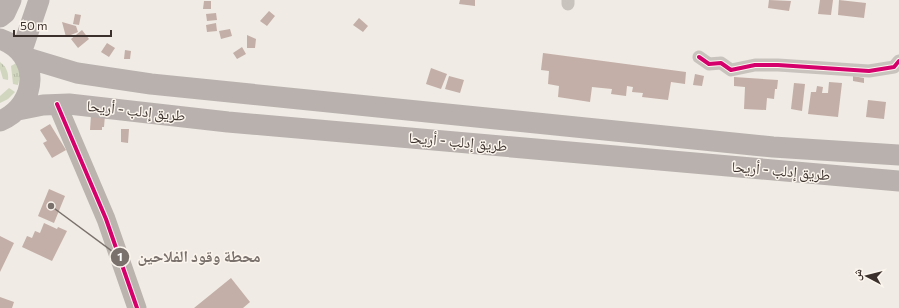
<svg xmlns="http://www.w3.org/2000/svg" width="899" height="308" font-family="Commissioner,'Noto Naskh Arabic',sans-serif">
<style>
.grass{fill:url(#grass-tufts)}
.building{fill:#c3afa7}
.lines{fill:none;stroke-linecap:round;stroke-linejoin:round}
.street{stroke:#c9c3be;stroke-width:13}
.secondary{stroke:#bab3ae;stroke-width:19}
.primary{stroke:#b8b1ad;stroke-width:21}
.cycleway-casing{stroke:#fbf5ee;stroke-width:6}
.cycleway{stroke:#d6006c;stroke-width:4}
.labels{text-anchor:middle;stroke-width:3;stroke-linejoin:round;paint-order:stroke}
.street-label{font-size:15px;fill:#3b302b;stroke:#fbf5ee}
.leader{fill:none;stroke:#7a716c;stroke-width:1.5}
.callout-dot{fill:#7a716c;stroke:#fbf5ee;stroke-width:1.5}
.mark-label{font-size:12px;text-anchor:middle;font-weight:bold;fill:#fff}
.callout-label{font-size:16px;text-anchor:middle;font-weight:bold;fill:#7a716c;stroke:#fbf5ee;stroke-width:3;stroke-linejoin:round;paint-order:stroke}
</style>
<defs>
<pattern id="grass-tufts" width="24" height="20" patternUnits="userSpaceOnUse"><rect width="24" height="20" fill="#d1d6bf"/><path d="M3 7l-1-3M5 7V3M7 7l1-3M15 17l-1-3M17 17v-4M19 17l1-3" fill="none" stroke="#b4b8a4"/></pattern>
</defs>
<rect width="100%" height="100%" fill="#f0ebe5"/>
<path class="grass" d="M0 62C6 66 9 73 8 80L3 79 0 69Z
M18 62 20 76 18 85 13 84 11 66Z
M9 88 15 92 8 99 0 103V96Z"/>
<path class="building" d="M460 0H475V6L459 4Z
M769 0 791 1 789 11 768 8Z
M820 0H833L831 15 818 14Z
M839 0 866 3 864 18 838 15Z
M204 1H211V9H203Z
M269 11 275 16 267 26 260 21Z
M216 13 217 20 207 21 206 14Z
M75 14 81 15 79 25 73 24Z
M359 18 368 26 363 32 353 25Z
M62 22 76 26 78 32 66 37Z
M216 23 217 31 207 32 206 25Z
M230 29 232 36 221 39 219 31Z
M82 30 89 39 78 48 71 39Z
M247 35 256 39 255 48H247Z
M107 43 115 48 109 57 101 52Z
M242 47 246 54 237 59 233 53Z
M125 50 131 51 130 59H124Z
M543 53 686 72 685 84 671 82 668 100 642 97 643 93 632 92 633 87 627 86 626 96 611 94 612 89 592 87 590 102 558 97 559 86 548 84 549 71 541 70Z
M431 68 447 74 441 89 426 84Z
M695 74 704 76 702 86 693 85Z
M449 76 464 80 460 93 445 89Z
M853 76 864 78V83L853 81Z
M734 77 778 80 777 89H775L774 99 767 98 766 110 744 109 745 87 734 86Z
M829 82 842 83 838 117 808 114 811 92H816L817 86 823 87 822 93H828Z
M794 83 805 84 802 111 791 109Z
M868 100 886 102 884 119 866 117Z
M91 115H105L104 127H102V130H90Z
M50 124 66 150 52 158 43 143 47 141 40 130Z
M121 129H129L128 143 121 142Z
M49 189 65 196 54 223 38 216Z
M44 223 57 229 58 227 67 231 52 261 22 247 27 236 32 238 35 231 40 233Z
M0 236 14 243 0 272Z
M231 278 250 302 243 308H194Z
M0 297 14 302 12 308H0Z"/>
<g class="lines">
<path class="street" d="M568 4V0
M699 57 709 64 721 63 731 70 755 65H778L869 71 894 67 899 61"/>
<path class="secondary" d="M57 104 106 219 137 308"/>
<path class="primary" d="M0 17 5 13 11 0
M0 39C41 53 39 105 0 121
M21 53 39 0
M24 57 77 73 151 84 773 147 899 155
M18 110 43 105 69 104 228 122 899 181"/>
<defs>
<path id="cycleway" d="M699 57 709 64 721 63 731 70 755 65H778L869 71 894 67 899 61
M57 104 106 219 137 308"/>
</defs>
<use href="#cycleway" class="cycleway-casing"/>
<use href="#cycleway" class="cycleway"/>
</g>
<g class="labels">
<g class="street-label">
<text transform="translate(136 111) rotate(6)" y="5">طريق إدلب - أريحا</text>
<text transform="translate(458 142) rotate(5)" y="5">طريق إدلب - أريحا</text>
<text transform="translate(781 171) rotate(5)" y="5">طريق إدلب - أريحا</text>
</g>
</g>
<path class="leader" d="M51 206L120 257"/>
<g class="callout-dot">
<circle cx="51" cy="206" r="4"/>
<circle cx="120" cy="257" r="10"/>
</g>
<g class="mark-label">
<text x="120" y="261">1</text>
</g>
<g class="callout-label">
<text x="199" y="262">محطة وقود الفلاحين</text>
</g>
<g transform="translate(867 276) rotate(277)" stroke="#fbf5ee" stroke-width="3" paint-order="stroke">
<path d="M0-3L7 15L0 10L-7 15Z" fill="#3b302b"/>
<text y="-6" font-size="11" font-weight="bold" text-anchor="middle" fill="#3b302b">ش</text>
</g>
<path d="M14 30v6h97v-6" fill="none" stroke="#3b302b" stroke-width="2"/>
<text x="20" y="30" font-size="12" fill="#3b302b" stroke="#fbf5ee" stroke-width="3" paint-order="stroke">50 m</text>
</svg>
